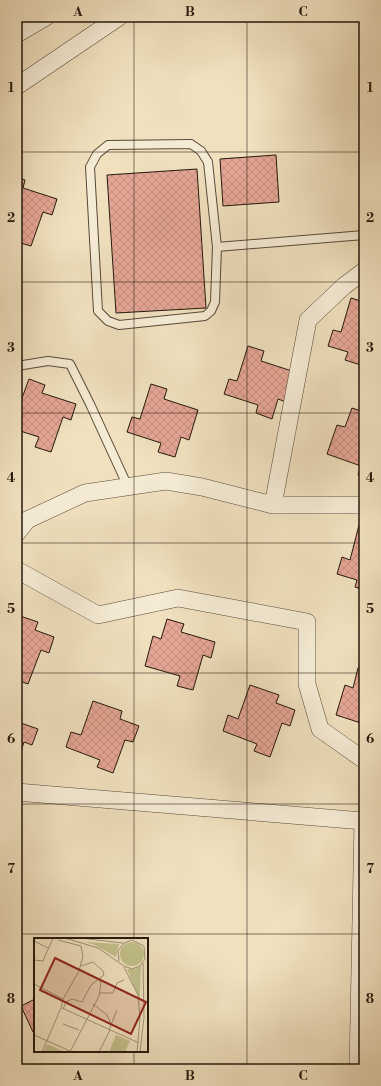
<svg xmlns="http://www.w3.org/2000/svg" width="381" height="1086" font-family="'Libre Bodoni',serif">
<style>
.building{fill:url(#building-cross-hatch);stroke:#24170b}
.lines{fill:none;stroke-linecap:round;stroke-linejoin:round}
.lane-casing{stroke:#574938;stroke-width:10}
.street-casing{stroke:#574938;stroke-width:18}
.lane{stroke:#f5ebd5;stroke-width:8}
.street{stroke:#f5ebd5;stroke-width:17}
.grid{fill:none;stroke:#24170b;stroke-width:1;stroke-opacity:0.55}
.inset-road{fill:none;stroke:#9e9076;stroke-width:1}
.view{fill:#8f2418;fill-opacity:0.15;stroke:#8f2418;stroke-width:2}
.inset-edge{fill:none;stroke:#24170b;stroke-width:2}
.neatline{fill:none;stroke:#24170b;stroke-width:1.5}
.grid-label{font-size:13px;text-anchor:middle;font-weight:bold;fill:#24170b}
</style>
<defs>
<pattern id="building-cross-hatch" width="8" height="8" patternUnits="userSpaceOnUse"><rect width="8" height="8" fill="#e5a695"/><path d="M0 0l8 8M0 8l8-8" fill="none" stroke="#c48e7f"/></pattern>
</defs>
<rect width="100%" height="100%" fill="#f0e0be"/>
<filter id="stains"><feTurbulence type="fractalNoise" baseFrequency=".005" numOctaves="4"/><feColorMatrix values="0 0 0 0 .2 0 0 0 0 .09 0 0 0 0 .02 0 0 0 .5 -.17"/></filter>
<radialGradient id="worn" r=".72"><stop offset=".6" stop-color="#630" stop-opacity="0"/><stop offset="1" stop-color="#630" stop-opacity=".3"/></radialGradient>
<path class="building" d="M276 155 279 202 223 206 220 159Z
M197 169 206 308 116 313 107 175Z
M17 177 25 180 23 188 57 199 52 215 43 212 31 246 17 242Z
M351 298 364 302V366L345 360 348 352 328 346 333 330 341 332Z
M248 346 264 351 261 361 295 372 286 402 278 399 272 419 256 413 258 405 224 394 229 379 237 381Z
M29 379 45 385 42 393 76 404 71 420 63 417 51 452 35 447 39 437 17 430V397L22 398Z
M151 384 167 389 164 399 198 410 189 440 181 437 175 457 158 452 161 443 127 432 132 417 140 419Z
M352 408 364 412V478L358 475 361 466 327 454 337 425 345 427Z
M359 525 364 527V590L355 587 357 580 337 574 342 557 350 560Z
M17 615 38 622 35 630 54 637 49 653 41 650 28 684 17 680Z
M167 619 184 624 181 632 215 642 211 658 203 655 193 690 177 686 180 676 145 666 153 636 161 639Z
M358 668 364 669V724L336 715 345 685 353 688Z
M250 685 279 695 276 703 295 710 290 726 282 723 270 757 254 751 257 744 223 731 228 715 238 719Z
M93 701 122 711 120 719 139 726 133 742 125 740 113 773 97 767 100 760 66 747 71 732 81 735Z
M17 713 21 714 18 722 38 729 32 745 24 742 17 764Z
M35 999V1031L33 1032 21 1006Z"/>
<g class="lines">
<defs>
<path id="lane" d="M191 144 201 151 208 162 217 247 215 302 211 311 205 316 119 325 108 321 98 311 90 167 97 154 108 145Z
M217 247 364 235
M17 366 48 361 70 364 90 404 128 487"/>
<path id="street" d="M17 34 46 17
M17 86 119 17
M273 505 308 320 344 286 364 271
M17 533 27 520 85 493 166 481 202 487 273 505H364
M17 570 98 615 178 598 307 622V684L320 729 364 760
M17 792 363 821
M358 1069 363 821H364"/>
</defs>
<use href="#lane" class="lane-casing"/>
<use href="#street" class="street-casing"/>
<use href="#lane" class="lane"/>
<use href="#street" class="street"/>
</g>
<path class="grid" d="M134 17V939M247 17V1069M17 152H364M17 282H364M17 413H364M17 543H364M17 673H364M17 804H364M17 934H364M134 1051V1069"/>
<g transform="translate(34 938)">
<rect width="114" height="114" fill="#f0e0be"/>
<path d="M51 4 85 6 82 19 61 7ZM86 16a12 12 0 1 1 24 0a12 12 0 1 1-24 0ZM107 28 106 54V64L93 31H101Z" fill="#c2c08c"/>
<path d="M82 97 96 103 91 114H75Z" fill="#c2c08c"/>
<path d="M13 106 31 114H9Z" fill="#c2c08c"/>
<path class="inset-road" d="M31 0 64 10 90 28 98 31 106 28 111 21 110 8 98 2 90 5 84 13 85 23M46 0 89 5M24 2 47 8 49 18 45 33 29 61M0 3 14 10M0 22 9 23 19 0M90 29 104 57 106 80 103 114M0 46 29 61 27 70 8 114M66 55H79L83 45 90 42M59 66 73 77 77 86M28 70 105 105M29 71 32 64 38 61 48 64 57 47 70 37 69 33 59 24 47 28M29 86 45 92M75 92 83 72M0 97 38 114M36 114 65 58 67 45 65 41M65 114 76 92M106 114 110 80 109 25"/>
<path class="view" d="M21 20 112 64 97 96 6 52Z"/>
<rect width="114" height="114" class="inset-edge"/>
</g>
<rect width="381" height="1086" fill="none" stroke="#f0e0be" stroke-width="44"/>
<rect x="22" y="22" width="337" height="1042" class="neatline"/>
<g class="grid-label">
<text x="78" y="16">A</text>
<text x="190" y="16">B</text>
<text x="303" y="16">C</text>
<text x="11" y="92">1</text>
<text x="370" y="92">1</text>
<text x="11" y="222">2</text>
<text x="370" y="222">2</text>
<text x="11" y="352">3</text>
<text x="370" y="352">3</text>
<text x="11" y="482">4</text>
<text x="370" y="482">4</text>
<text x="11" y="613">5</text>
<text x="370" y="613">5</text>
<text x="11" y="743">6</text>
<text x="370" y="743">6</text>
<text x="11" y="873">7</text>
<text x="370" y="873">7</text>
<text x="11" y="1003">8</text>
<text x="370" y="1003">8</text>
<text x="78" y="1080">A</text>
<text x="190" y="1080">B</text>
<text x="303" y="1080">C</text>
</g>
<rect width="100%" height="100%" filter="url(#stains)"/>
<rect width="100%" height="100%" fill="url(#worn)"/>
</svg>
